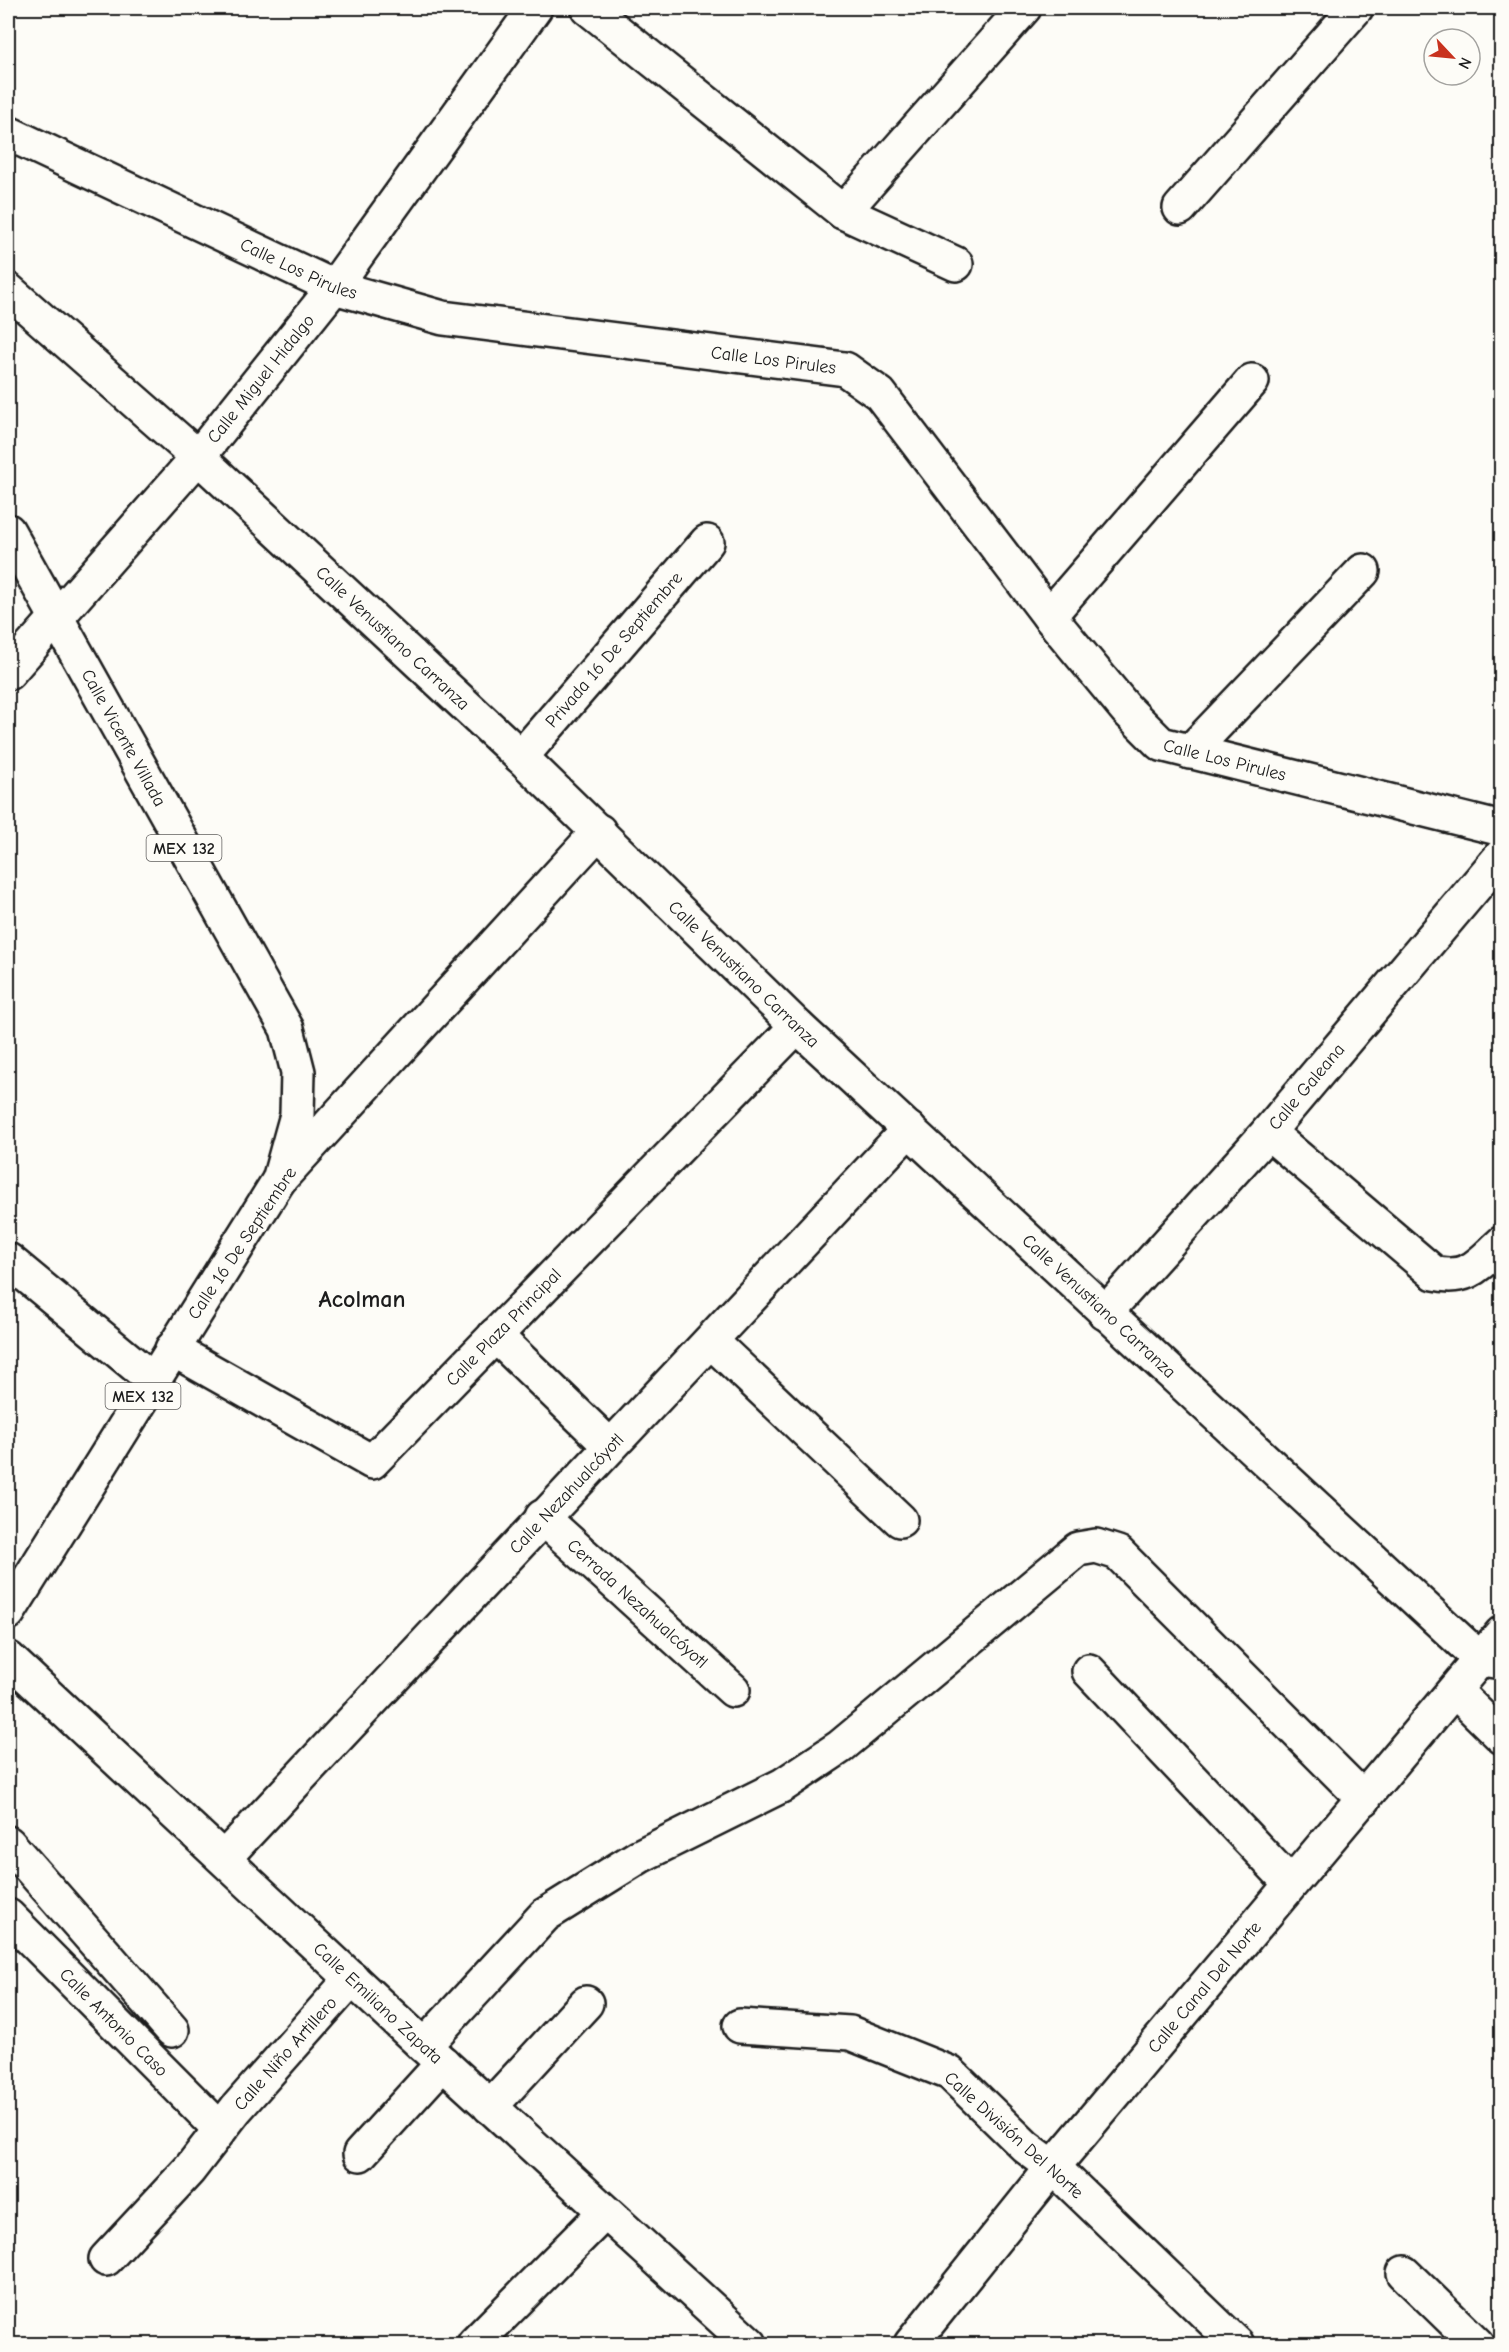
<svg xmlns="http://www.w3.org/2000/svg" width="1509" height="2352" font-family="'Comic Neue',sans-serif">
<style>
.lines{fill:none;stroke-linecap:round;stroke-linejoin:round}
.minor-casing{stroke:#1c1c1c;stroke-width:38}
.major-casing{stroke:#1c1c1c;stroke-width:38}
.minor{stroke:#fdfcf7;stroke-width:33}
.major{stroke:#fdfcf7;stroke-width:33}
.labels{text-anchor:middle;stroke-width:6;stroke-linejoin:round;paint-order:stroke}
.shield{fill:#fdfcf7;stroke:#605f5e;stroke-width:1.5}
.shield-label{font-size:16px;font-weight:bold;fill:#1c1c1c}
.street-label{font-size:18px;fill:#1c1c1c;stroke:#fdfcf7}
.district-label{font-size:24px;font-weight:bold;fill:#1c1c1c;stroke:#fdfcf7}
</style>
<rect width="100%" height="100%" fill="#fdfcf7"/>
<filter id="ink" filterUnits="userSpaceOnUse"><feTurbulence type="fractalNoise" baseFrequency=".0167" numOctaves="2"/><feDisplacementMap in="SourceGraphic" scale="12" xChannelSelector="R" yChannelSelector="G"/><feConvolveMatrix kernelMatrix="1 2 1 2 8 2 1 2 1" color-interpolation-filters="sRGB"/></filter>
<g filter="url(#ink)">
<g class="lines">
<defs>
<g id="minor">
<path d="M588 8 843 212 956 264"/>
<path id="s1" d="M8 133 334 287 443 318 845 369 880 394 1049 616 1126 709 1161 744 1502 829"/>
<path d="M1180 208 1356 8"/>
<path d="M843 212 1024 8"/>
<path id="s2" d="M8 290 198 457 521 757 797 1026 1480 1659 1502 1662"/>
<path d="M1049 616 1252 381"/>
<path id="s3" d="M8 673 198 457 334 287 535 8"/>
<path d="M1190 752 1363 571"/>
<path id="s4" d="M521 757 707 542"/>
<path d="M1268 1132 1434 1273C1468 1281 1479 1264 1502 1243"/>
<path d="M279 1180 599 831"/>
<path d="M8 1260 153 1380"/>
<path id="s5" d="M1105 1313 1268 1132 1502 855"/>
<path d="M495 1335 610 1446"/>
<path d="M711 1341 900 1520"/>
<path id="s6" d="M172 1349 372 1462 797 1026"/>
<path id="s7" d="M542 1517 733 1690"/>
<path id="s8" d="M8 1658 424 2046 750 2344"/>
<path d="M1089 1671 1289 1882"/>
<path d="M1455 1691 1502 1737"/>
<path d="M8 1843 172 2030"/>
<path id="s9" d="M224 1858 909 1129"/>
<path id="s10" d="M8 1916 220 2129"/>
<path d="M740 2026 850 2033 950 2073 1026 2147 1053 2167 1237 2344"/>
<path d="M424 2046 545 1915 640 1856 783 1785 840 1747 1078 1549 1096 1546 1118 1553 1364 1799"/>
<path d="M490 2107 586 2003"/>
<path d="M360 2154 443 2063"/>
<path id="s11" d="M106 2259 189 2170 236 2109 352 1978"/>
<path d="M1404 2273 1477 2344"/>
<path d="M474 2344 605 2212"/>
<path id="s12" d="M911 2344 1053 2167 1502 1633"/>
</g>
<g id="major">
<path id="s13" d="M8 531 287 1029 298 1072 297 1115 279 1180 8 1613"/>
</g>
</defs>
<use href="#minor" class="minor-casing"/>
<use href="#major" class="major-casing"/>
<use href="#minor" class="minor"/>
<use href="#major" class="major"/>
</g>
</g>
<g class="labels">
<g class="shield">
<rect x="146.5" y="835" width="75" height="26" rx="4.5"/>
<rect x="105.5" y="1383" width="75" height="26" rx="4.5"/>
</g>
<g class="shield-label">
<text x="184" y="854">MEX 132</text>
<text x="143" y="1402">MEX 132</text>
</g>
<g class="street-label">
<text dy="6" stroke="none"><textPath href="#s1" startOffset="321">Calle Los Pirules</textPath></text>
<text dy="6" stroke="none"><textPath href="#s1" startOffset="807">Calle Los Pirules</textPath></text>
<text dy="6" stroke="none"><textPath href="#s3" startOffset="388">Calle Miguel Hidalgo</textPath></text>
<text dy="6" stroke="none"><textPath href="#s2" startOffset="519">Calle Venustiano Carranza</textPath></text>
<text dy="6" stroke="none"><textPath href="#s4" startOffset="142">Privada 16 De Septiembre</textPath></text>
<text dy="6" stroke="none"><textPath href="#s13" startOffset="237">Calle Vicente Villada</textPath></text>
<text dy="6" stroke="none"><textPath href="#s1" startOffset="1437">Calle Los Pirules</textPath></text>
<text dy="6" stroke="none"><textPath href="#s2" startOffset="1005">Calle Venustiano Carranza</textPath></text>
<text dy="6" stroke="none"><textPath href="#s5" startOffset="303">Calle Galeana</textPath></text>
<text transform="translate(242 1243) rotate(-56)" y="6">Calle 16 De Septiembre</text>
<text dy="6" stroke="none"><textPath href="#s2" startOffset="1491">Calle Venustiano Carranza</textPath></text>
<text dy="6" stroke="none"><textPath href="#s6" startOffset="418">Calle Plaza Principal</textPath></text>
<text dy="6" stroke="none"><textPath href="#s9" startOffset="500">Calle Nezahualcóyotl</textPath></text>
<text dy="6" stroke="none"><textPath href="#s7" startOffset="129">Cerrada Nezahualcóyotl</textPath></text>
<text dy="6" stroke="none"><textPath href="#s12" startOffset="462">Calle Canal Del Norte</textPath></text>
<text dy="6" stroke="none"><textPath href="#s8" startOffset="506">Calle Emiliano Zapata</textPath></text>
<text dy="6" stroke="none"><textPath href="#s10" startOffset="150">Calle Antonio Caso</textPath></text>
<text dy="6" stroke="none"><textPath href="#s11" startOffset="273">Calle Niño Artillero</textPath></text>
<text transform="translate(1014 2135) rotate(42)" y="6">Calle División Del Norte</text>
</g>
<g class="district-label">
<text x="362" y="1307">Acolman</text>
</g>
</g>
<rect width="1509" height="2352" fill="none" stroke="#fdfcf7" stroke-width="30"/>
<rect x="15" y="15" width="1479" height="2322" fill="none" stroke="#1c1c1c" stroke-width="2" filter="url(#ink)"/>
<g transform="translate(1452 57) rotate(116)"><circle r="28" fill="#fdfcf7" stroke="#a3a29f" stroke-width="1.5"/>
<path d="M0-4.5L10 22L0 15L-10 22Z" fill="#c8321e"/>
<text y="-9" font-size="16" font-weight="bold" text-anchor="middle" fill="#1c1c1c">N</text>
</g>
</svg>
